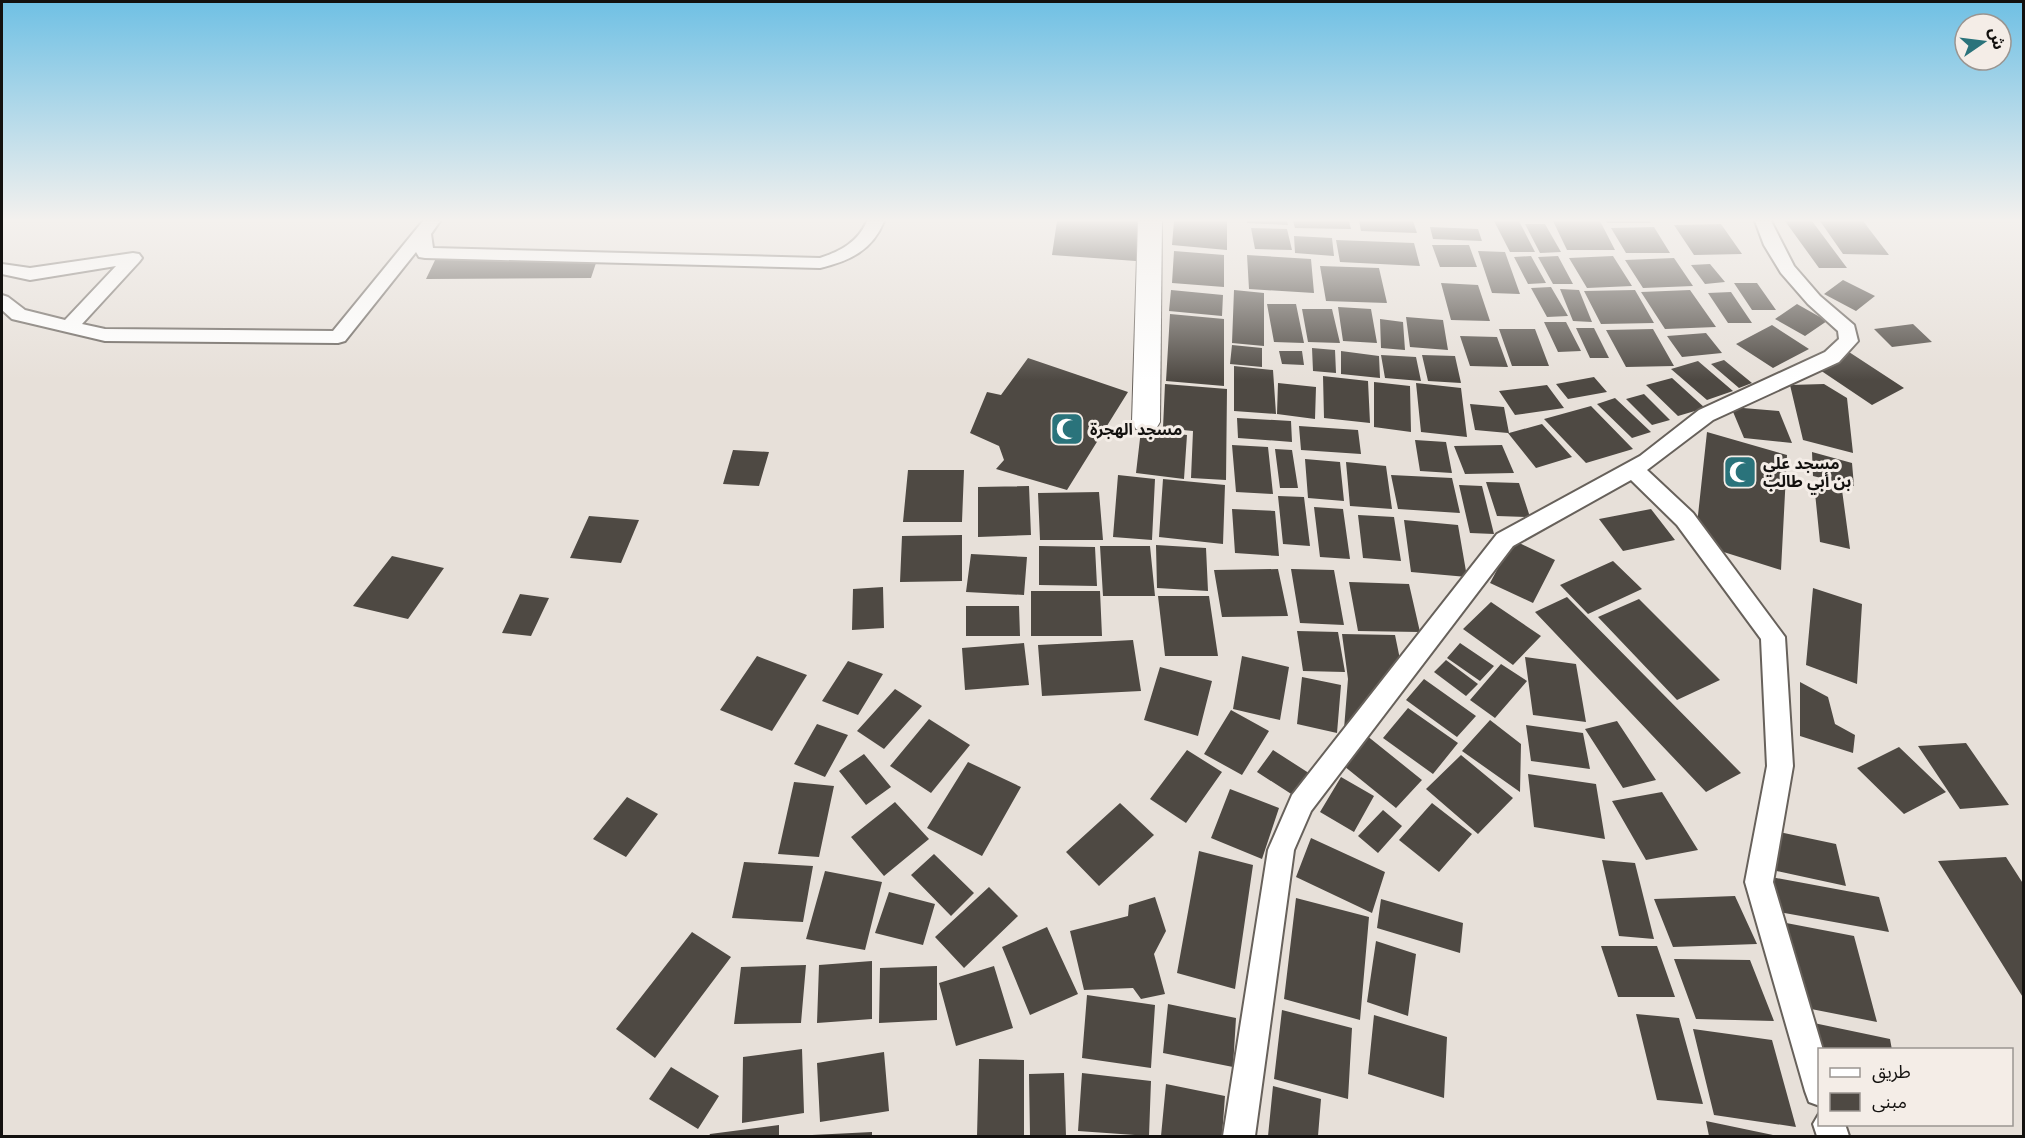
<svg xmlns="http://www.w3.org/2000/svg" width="2025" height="1138" font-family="'Noto Serif','Noto Sans Arabic',serif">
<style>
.building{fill:#4e4943}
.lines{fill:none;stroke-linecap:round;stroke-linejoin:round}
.street-casing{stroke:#67615b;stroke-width:4}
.secondary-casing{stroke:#67615b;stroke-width:2}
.street{fill:#fff;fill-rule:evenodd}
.secondary{fill:#fff;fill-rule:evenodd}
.labels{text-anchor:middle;stroke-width:6;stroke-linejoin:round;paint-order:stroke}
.poi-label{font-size:16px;font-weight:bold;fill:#13110f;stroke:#f4ede7;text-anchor:start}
</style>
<rect width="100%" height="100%" fill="#e7e0d9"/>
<path class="building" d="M1057 221H1139L1136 261 1052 255Z
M1174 221H1227V250L1172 245Z
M1247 221H1287L1288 225 1247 223Z
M1293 221H1349L1351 229 1295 228Z
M1359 221H1413L1417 233 1361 231Z
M1494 221H1519L1535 252H1510Z
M1553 221H1600L1615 250H1567Z
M1606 221H1650L1651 223H1607Z
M1785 221H1812L1847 268H1819Z
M1820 221H1863L1889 255 1843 254Z
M1525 224H1545L1561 252 1540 253Z
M1721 224 1742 254 1694 255 1674 225Z
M1430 227 1478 229 1482 241 1433 239Z
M1654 227 1670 253H1626L1611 228Z
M1251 228 1287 229 1292 250 1255 249Z
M1294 236 1332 238 1334 256 1295 253Z
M1336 240 1414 243 1420 266 1340 262Z
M1432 245H1469L1477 267H1440Z
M1174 251 1224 255V287L1172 283Z
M1478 251 1505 252 1520 294 1492 293Z
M599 254 591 278 426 279 437 256Z
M1247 255 1311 259 1314 293 1249 289Z
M1531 256 1546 283 1528 284 1514 257Z
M1558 256 1573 284H1553L1538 257Z
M1613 256 1632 286 1587 288 1569 258Z
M1674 258 1693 286 1643 288 1625 260Z
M1710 264 1725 282 1705 284 1691 265Z
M1320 266 1379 268 1387 303 1326 301Z
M1843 280 1875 296 1856 311 1824 294Z
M1441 283 1478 285 1490 321 1451 320Z
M1734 283H1757L1776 310H1752Z
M1551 287 1568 316 1547 317 1531 288Z
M1560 289 1579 290 1592 322 1573 321Z
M1171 290 1223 295 1222 316 1169 311Z
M1234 290 1264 293V346L1232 343Z
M1635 290 1654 323 1601 324 1584 291Z
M1690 290 1716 327 1665 329 1641 292Z
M1731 292 1752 323H1728L1708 293Z
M1267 304H1296L1304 343 1274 342Z
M1797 304 1827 321 1805 336 1775 319Z
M1338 307 1371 309 1377 343 1343 341Z
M1302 309H1332L1340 343 1308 342Z
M1170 314 1224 319V386L1166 381Z
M1406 317 1443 320 1448 350 1410 347Z
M1380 319 1403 322 1405 350 1381 348Z
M1544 322H1566L1581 351 1558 352Z
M1913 324 1932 342 1892 347 1874 329Z
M1772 325 1809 349 1773 368 1736 344Z
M1576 328H1594L1609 358H1590Z
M1499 329H1535L1549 366H1512Z
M1653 329 1674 366 1626 367 1606 330Z
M1706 333 1722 353 1682 357 1667 336Z
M1460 336 1497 337 1508 367 1470 366Z
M1232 345 1262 348V367L1230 364Z
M1312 348 1335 350 1336 373 1313 371Z
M1279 351H1302L1304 365 1282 364Z
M1341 351 1379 356 1380 378 1341 374Z
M1849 352 1904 388 1872 405 1817 368Z
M1381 355 1416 357 1421 381 1385 378Z
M1422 355 1455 356 1461 383 1428 381Z
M1028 358 1128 392 1067 490 996 469 1004 460 999 446 970 433 987 392 1001 395Z
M1724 360 1752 383 1739 388 1711 364Z
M1698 361 1733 391 1707 400 1671 369Z
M1234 366 1273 370 1276 414 1234 411Z
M1323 376 1368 381 1370 423 1324 418Z
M1594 377 1607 392 1568 399 1556 384Z
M1672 378 1705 408 1678 416 1646 385Z
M1374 382 1410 386 1411 432 1374 427Z
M1278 383 1316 387 1315 419 1277 414Z
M1416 383 1461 388 1467 437 1421 432Z
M1165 384 1227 389 1226 480 1191 478 1193 431 1163 428Z
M1824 384 1847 398 1853 453 1803 440 1790 385Z
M1547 385 1564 408 1515 415 1499 391Z
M1644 394 1670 420 1652 425 1626 399Z
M1615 398 1651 432 1632 438 1597 404Z
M1470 404 1504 407 1509 433 1542 424 1572 457 1536 468 1508 433 1475 430Z
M1591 406 1633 449 1586 463 1544 419Z
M1731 407 1779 411 1792 443 1744 438Z
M1237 418 1291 421 1292 442 1238 438Z
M1299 426 1358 430 1361 454 1301 450Z
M1141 430 1187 435 1184 479 1136 473Z
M1707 432 1787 455 1781 570 1695 543Z
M1415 440 1446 442 1452 473 1420 471Z
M1232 445 1268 447 1273 494 1236 492Z
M1502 445 1514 473 1465 474 1454 446Z
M1275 449 1292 450 1298 488H1280Z
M733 450 769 452 759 486 723 484Z
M1812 452 1852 463 1854 486 1813 476Z
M1305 459 1340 462 1344 501 1308 498Z
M1346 462 1386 466 1392 509 1350 506Z
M908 470H964L962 522H903Z
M1118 475 1155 479 1152 540 1113 537Z
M1391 475 1452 478 1460 513 1398 509Z
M1163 479 1225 485 1223 544 1159 537Z
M1486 482 1519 483 1530 517 1497 516Z
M1814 483 1842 490 1850 549 1820 542Z
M1459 485 1482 486 1494 534 1470 533Z
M1029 486 1031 535 978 537V487Z
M1099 492 1103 540H1040L1038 493Z
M1278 496 1304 497 1310 546 1283 544Z
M1314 507 1343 509 1350 559 1320 557Z
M1232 509 1275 511 1279 556 1235 553Z
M1651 509 1675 540 1623 551 1599 519Z
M1358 515 1394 517 1401 561 1363 558Z
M589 516 639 520 621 563 570 558Z
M1404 520 1458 525 1467 577 1411 572Z
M962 535V581L900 582 902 536Z
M1513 540 1555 560 1533 603 1490 583Z
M1156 545 1206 548 1208 591 1157 588Z
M1039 546 1095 547 1097 586 1039 585Z
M1100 546H1150L1155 596H1103Z
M971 554 1027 557 1024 595 966 592Z
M392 556 444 568 408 619 353 606Z
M1613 561 1642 589 1588 614 1560 585Z
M1278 569 1288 616 1222 617 1214 570Z
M1291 569 1334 570 1344 625 1300 623Z
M1349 582 1409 584 1420 632 1358 631Z
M883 587 884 628 852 630 853 589Z
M1813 588 1862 604 1857 684 1806 665Z
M1031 591H1100L1102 636H1031Z
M520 594 549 598 531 636 502 633Z
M1158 596H1209L1218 656H1165Z
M1567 597 1741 773 1706 792 1535 612Z
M1639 599 1720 680 1677 700 1598 617Z
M1491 602 1541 636 1513 665 1463 629Z
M966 606H1019L1020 636H966Z
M1297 631 1338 632 1345 672 1303 671Z
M1342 634 1395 635 1402 669 1357 731 1344 729 1348 679Z
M1133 640 1141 691 1042 696 1038 645Z
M1024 643 1029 685 965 690 962 648Z
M1460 643 1494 666 1480 681 1447 658Z
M757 656 807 675 772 731 720 710Z
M1242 656 1289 667 1280 720 1233 709Z
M1525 657 1576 664 1586 722 1533 715Z
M1446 660 1478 684 1466 696 1434 672Z
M848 661 883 674 858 715 822 701Z
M1501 664 1527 681 1495 718 1470 700Z
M1160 667 1212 681 1198 736 1144 720Z
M1302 677 1341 685 1337 733 1297 724Z
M1424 679 1476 716 1457 737 1406 700Z
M1800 682 1828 697 1835 724 1855 735 1853 753 1800 736Z
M895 689 922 706 884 749 857 731Z
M1408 708 1458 743 1433 774 1383 738Z
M1231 710 1269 731 1242 775 1204 754Z
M929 719 970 745 931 793 890 766Z
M1490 720 1521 744 1520 792 1462 751Z
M1617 721 1656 780 1623 788 1585 729Z
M817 724 848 735 825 777 794 764Z
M1526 725 1583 733 1590 769 1531 761Z
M1366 735 1422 780 1396 808 1339 762Z
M1966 743 2009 805 1960 809 1918 746Z
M1899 747 1946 792 1904 814 1857 768Z
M1187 750 1222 772 1186 823 1150 799Z
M1273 750 1315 777 1299 799 1257 772Z
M864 754 891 787 866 805 839 771Z
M1461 755 1513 798 1478 834 1426 789Z
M968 762 1021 787 982 856 927 828Z
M1528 774 1596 784 1605 839 1534 827Z
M1341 777 1374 796 1354 832 1320 812Z
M794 782 834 786 819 857 778 854Z
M1230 789 1279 808 1262 859 1211 838Z
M1662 792 1698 850 1646 860 1612 801Z
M627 797 658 814 626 857 593 839Z
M895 802 929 839 884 876 851 837Z
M1120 803 1154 835 1099 886 1066 852Z
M1432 803 1472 834 1439 872 1399 840Z
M1383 810 1402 826 1378 853 1358 836Z
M1765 829 1836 844 1846 886 1772 870Z
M1311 838 1385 872 1372 913 1296 877Z
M1199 851 1253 865 1235 989 1177 973Z
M934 854 974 893 951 916 911 875Z
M2006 857 2024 885V999L1938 861Z
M1602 860 1635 863 1654 939 1619 936Z
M744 862 813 866 803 922 732 918Z
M825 871 882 882 865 950 806 939Z
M1771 877 1879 897 1889 932 1779 912Z
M989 887 1018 916 964 968 935 937Z
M889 892 935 904 923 945 875 933Z
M1735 896 1757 944 1673 947 1654 899Z
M1155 897 1166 931 1154 954 1165 994 1141 999 1133 988 1084 990 1070 931 1128 916 1129 905Z
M1296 898 1369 917 1360 1020 1284 999Z
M1381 899 1463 923 1460 953 1377 928Z
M1781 922 1854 936 1877 1022 1801 1007Z
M1047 927 1078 994 1030 1015 1002 947Z
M692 932 731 957 655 1058 616 1029Z
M1376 941 1416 954 1408 1016 1367 1002Z
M1601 946H1657L1675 997H1618Z
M1674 959 1750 960 1774 1021 1696 1019Z
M872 961V1019L817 1023 819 965Z
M806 965 801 1023 734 1024 741 967Z
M937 966V1020L879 1023 880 968Z
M994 966 1013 1028 956 1046 939 983Z
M1087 995 1155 1005 1151 1068 1082 1058Z
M1168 1004 1236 1018 1233 1067 1163 1053Z
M1282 1010 1352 1028 1348 1099 1274 1079Z
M1636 1014 1679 1018 1703 1104 1657 1100Z
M1374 1015 1447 1037 1444 1098 1368 1074Z
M1809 1022 1890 1039 1892 1050H1820Z
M1693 1029 1772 1040 1796 1127 1714 1115Z
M802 1049 804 1113 742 1123 743 1057Z
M884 1052 889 1111 820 1122 817 1063Z
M979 1059 1024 1060V1136H977Z
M671 1067 719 1096 698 1129 649 1099Z
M1064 1073 1066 1136H1030L1029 1074Z
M1082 1073 1151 1081 1149 1136 1078 1131Z
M1166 1084 1225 1096 1222 1136H1161Z
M1273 1086 1321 1099 1318 1136H1268Z
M1706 1121 1773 1135V1136H1709Z
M779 1125V1136H709L710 1134Z
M872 1132V1136H812V1135Z"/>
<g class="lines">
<defs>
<path id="street" d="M423 221H440L431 234 433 248 820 258C841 251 858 242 867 221H884C872 251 849 261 820 268L425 258 419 257 416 252 345 341 338 343 105 341 12 319 2 310V295L8 297 25 310 65 320 116 266 30 280 2 274V264L30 268 133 253 139 254 142 258 139 262 82 324 105 329 333 331Z
M1755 221H1771L1794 266 1820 296 1854 325 1858 341 1839 362 1713 420 1647 470 1693 513 1785 637 1793 766 1773 882 1823 1050H1820V1106L1809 1102 1805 1091 1745 882 1767 766 1761 639 1677 525 1631 480 1513 546 1311 811 1294 850 1255 1136H1223L1268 850 1292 795 1497 534 1640 456 1699 410 1825 352 1839 339 1838 331 1808 304 1781 273 1764 245Z
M1820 1112V1124H1845L1849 1136H1817L1813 1124Z"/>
<path id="secondary" d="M1138 221H1162L1160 422 1156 429 1146 432 1136 429 1132 422Z"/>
</defs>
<use href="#street" class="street-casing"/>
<use href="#secondary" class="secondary-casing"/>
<use href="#street" class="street"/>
<use href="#secondary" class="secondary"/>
</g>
<linearGradient id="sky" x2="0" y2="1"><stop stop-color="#6fc0e4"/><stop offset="0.58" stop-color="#f4f1ee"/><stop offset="1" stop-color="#f4f1ee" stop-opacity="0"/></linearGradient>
<rect width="2025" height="380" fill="url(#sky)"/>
<defs>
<symbol id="mosque-square" viewBox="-11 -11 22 22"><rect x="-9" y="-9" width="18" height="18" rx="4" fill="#2a737b" stroke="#f4ede7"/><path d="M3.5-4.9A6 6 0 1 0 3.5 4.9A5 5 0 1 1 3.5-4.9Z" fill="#fff"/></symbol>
</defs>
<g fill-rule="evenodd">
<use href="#mosque-square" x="1048" y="410" width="38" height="38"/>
<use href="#mosque-square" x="1721" y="453" width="38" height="38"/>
</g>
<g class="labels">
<g class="poi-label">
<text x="1090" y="435">مسجد الهجرة</text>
<text x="1763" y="469">مسجد علي<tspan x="1763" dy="18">بن أبي طالب</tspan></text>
</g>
</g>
<rect width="2025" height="1138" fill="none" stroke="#13110f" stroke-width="6"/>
<rect x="1818" y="1048" width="195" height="78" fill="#f4ede7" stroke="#9a9591" stroke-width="1.5"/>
<rect x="1830" y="1068" width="30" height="9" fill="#ffffff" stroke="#9a9591" stroke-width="1.5"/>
<text x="1872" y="1078" font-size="18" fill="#13110f">طريق</text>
<rect x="1830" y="1093" width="30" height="18" fill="#4e4943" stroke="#9a9591" stroke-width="1.5"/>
<text x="1872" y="1108" font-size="18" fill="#13110f">مبنى</text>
<g transform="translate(1983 42) rotate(76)"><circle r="28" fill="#f4ede7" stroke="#9a9591" stroke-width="1.5"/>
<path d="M0-4.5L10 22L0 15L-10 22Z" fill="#2a737b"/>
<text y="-9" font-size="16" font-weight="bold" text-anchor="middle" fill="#13110f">ش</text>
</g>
</svg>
